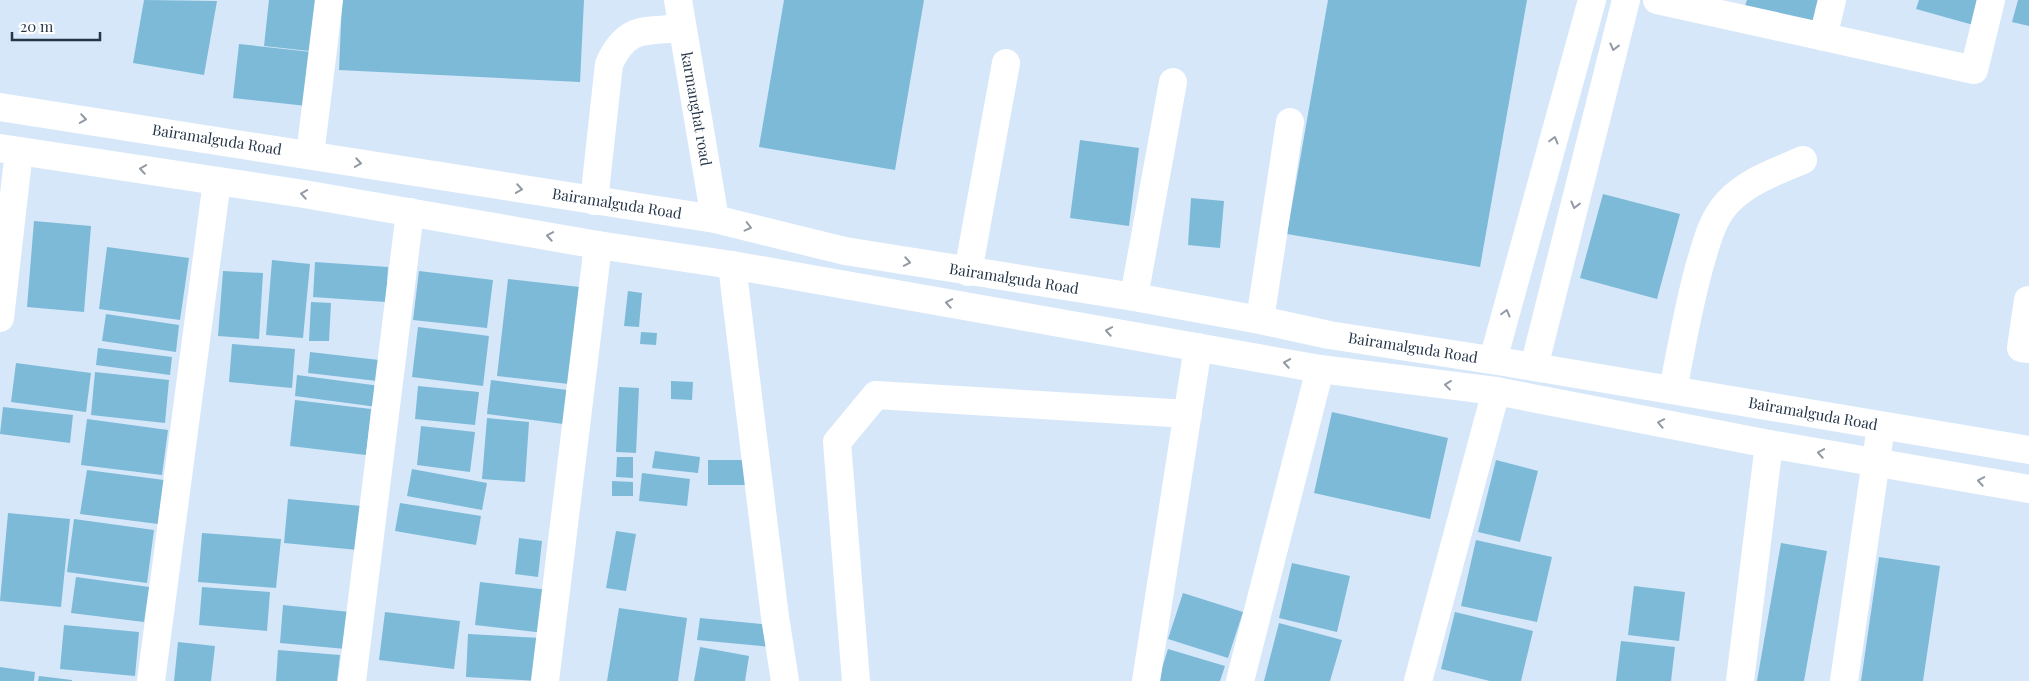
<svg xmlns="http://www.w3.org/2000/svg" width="2029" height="681" font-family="'Playfair Display',serif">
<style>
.building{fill:#7cbad8}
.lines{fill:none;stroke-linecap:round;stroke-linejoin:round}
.minor{stroke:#fff;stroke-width:28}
.major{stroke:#fff;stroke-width:28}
.oneway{stroke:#929aa4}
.labels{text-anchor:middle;stroke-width:4.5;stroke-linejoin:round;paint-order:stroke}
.street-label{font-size:15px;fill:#253648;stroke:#fff}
</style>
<rect width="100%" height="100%" fill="#d6e7fa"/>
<path class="building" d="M144 0 217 1 204 75 133 63Z
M269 0H325L319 52 264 46Z
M342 0H584L580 82 339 70Z
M784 0H924L895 170 759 147Z
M1328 0H1527L1480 267 1287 234Z
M1747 0H1825L1817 29 1744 9Z
M1919 0H1984L1977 26 1916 9Z
M2018 0H2029V26L2012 22Z
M239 44 312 52 307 106 233 98Z
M1080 140 1139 148 1129 226 1070 218Z
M1603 194 1680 214 1657 299 1580 278Z
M1191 198 1224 201 1220 248 1188 245Z
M34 221 91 226 84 312 27 307Z
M107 247 189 258 180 320 99 309Z
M272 260 310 264 303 338 266 335Z
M315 262 388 267 386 302 313 297Z
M223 271 263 273 259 339 218 336Z
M419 271 493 280 487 328 413 320Z
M508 279 580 287 569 384 497 376Z
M628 291 642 293 639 327 624 326Z
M311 302 331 303 329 341H309Z
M106 314 179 325 176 352 102 341Z
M418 327 489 336 483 386 412 377Z
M641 332 657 333 656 345 640 344Z
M232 344 295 349 292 388 229 382Z
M98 348 172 357 170 375 96 365Z
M310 352 379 360 377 381 308 373Z
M16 363 91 373 86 412 11 402Z
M95 372 169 380 165 423 91 415Z
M297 375 380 386 377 407 295 396Z
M491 380 567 390 563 424 487 414Z
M671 381 693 382 692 400 671 399Z
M418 386 479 392 475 425 415 419Z
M619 387 639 388 636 453 616 452Z
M295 400 371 409 366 455 290 446Z
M3 407 73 415 70 443 0 434Z
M1332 412 1448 438 1430 519 1314 493Z
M487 418 529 422 525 482 482 479Z
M87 419 168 430 162 475 81 465Z
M421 426 475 432 470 472 417 465Z
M655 451 700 457 698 473 652 468Z
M617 457H633V478L616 477Z
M708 460H754V485H708Z
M1496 460 1538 471 1520 542 1478 532Z
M412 469 487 483 482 510 407 496Z
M87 470 164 480 158 524 80 514Z
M642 473 690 479 687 506 639 501Z
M612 481 633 482V496H612Z
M288 499 362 506 358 550 284 543Z
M400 503 481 516 476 545 395 531Z
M8 513 70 519 61 607 0 601Z
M74 519 154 530 147 583 67 572Z
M616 531 636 534 626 591 606 588Z
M202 533 281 539 276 588 198 582Z
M519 538 542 541 538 577 515 574Z
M1476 540 1552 557 1537 622 1461 606Z
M1781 543 1827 551 1804 681H1757Z
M1879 557 1940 566 1923 681H1861Z
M1292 563 1350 576 1337 632 1279 618Z
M76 577 149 587 144 622 71 613Z
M480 582 549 590 544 633 475 625Z
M1634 586 1685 592 1679 641 1628 635Z
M202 587 270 592 267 631 199 625Z
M1183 593 1243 612 1228 658 1168 639Z
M283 605 350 612 346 649 280 643Z
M619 608 687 618 678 681H607Z
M385 612 460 621 454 669 379 660Z
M1455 612 1533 631 1521 681H1490L1441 669Z
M700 618 773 625 771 647 697 640Z
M1279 623 1342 640 1330 681H1264Z
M64 625 139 632 135 676 60 669Z
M468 634 541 638 538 681 466 677Z
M1621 641 1675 647 1671 681H1616Z
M178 642 215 646 211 681H174Z
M700 647 749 656 745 681H694Z
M1168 649 1225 666 1220 681H1158Z
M278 650 340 655 337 681H276Z
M0 667 35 672 34 681H0Z
M39 676 72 680V681H38Z"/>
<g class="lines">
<path class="minor" d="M1657 0 1974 70 1991 0
M1823 37 1832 0
M310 155 329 0
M594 201 609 64C627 25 644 32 682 28
M732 265 775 617 785 681
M968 272 1006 63
M1134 297 1173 82
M2028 300 2021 348 2029 349
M0 318 19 151
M1260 320 1290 122
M1493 360 1592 0
M1534 367 1626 0
M1673 390C1681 349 1688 308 1699 268 1706 245 1711 220 1728 202 1748 181 1777 171 1803 160
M151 681 217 181
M352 681 410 212
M856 681 837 442 876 395 1188 414
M1146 681 1198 347
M1240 681 1320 369
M1418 681 1496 391
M1740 681 1769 444
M1844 681 1881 426"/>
<path class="major" d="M678 0 715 219
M0 107 715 219 845 251 1134 297 1260 320 1329 335 1504 362 2029 450
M0 148 304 194 598 245 732 265 1320 369 1496 391 1769 444 2029 489
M545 681 598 245"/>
</g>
<defs><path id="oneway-chevron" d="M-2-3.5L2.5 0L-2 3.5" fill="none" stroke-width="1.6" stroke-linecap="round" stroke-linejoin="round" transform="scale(1.25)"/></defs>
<g class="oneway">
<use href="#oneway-chevron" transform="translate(1614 47) rotate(104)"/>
<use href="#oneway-chevron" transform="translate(83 119) rotate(9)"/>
<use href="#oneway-chevron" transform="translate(1554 140) rotate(-75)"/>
<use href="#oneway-chevron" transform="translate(358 163) rotate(9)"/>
<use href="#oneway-chevron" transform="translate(143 169) rotate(-171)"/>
<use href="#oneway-chevron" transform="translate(519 189) rotate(9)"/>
<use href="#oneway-chevron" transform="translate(304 194) rotate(-171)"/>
<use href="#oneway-chevron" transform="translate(1575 205) rotate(104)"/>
<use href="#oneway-chevron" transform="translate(748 227) rotate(14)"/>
<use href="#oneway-chevron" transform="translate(550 236) rotate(-170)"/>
<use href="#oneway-chevron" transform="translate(907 262) rotate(10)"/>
<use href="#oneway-chevron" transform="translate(949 303) rotate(-170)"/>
<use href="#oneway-chevron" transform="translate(1506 313) rotate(-75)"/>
<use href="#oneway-chevron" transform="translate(1109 331) rotate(-170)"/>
<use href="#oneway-chevron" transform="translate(1287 363) rotate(-170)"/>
<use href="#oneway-chevron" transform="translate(1448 385) rotate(-173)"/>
<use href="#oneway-chevron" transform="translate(1661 423) rotate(-169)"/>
<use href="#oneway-chevron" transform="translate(1821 453) rotate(-170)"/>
<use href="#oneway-chevron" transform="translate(1981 481) rotate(-170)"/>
</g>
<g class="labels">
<g class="street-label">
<text transform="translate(696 109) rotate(80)" y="5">karmanghat road</text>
<text transform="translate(217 140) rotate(9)" y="5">Bairamalguda Road</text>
<text transform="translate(617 204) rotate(9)" y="5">Bairamalguda Road</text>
<text transform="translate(1014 279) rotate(9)" y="5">Bairamalguda Road</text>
<text transform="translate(1413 348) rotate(9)" y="5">Bairamalguda Road</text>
<text transform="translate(1813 414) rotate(10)" y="5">Bairamalguda Road</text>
</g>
</g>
<path d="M12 32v8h88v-8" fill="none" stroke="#253648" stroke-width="2.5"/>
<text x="20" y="32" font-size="15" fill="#253648" stroke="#ffffff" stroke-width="4" paint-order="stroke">20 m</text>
</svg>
